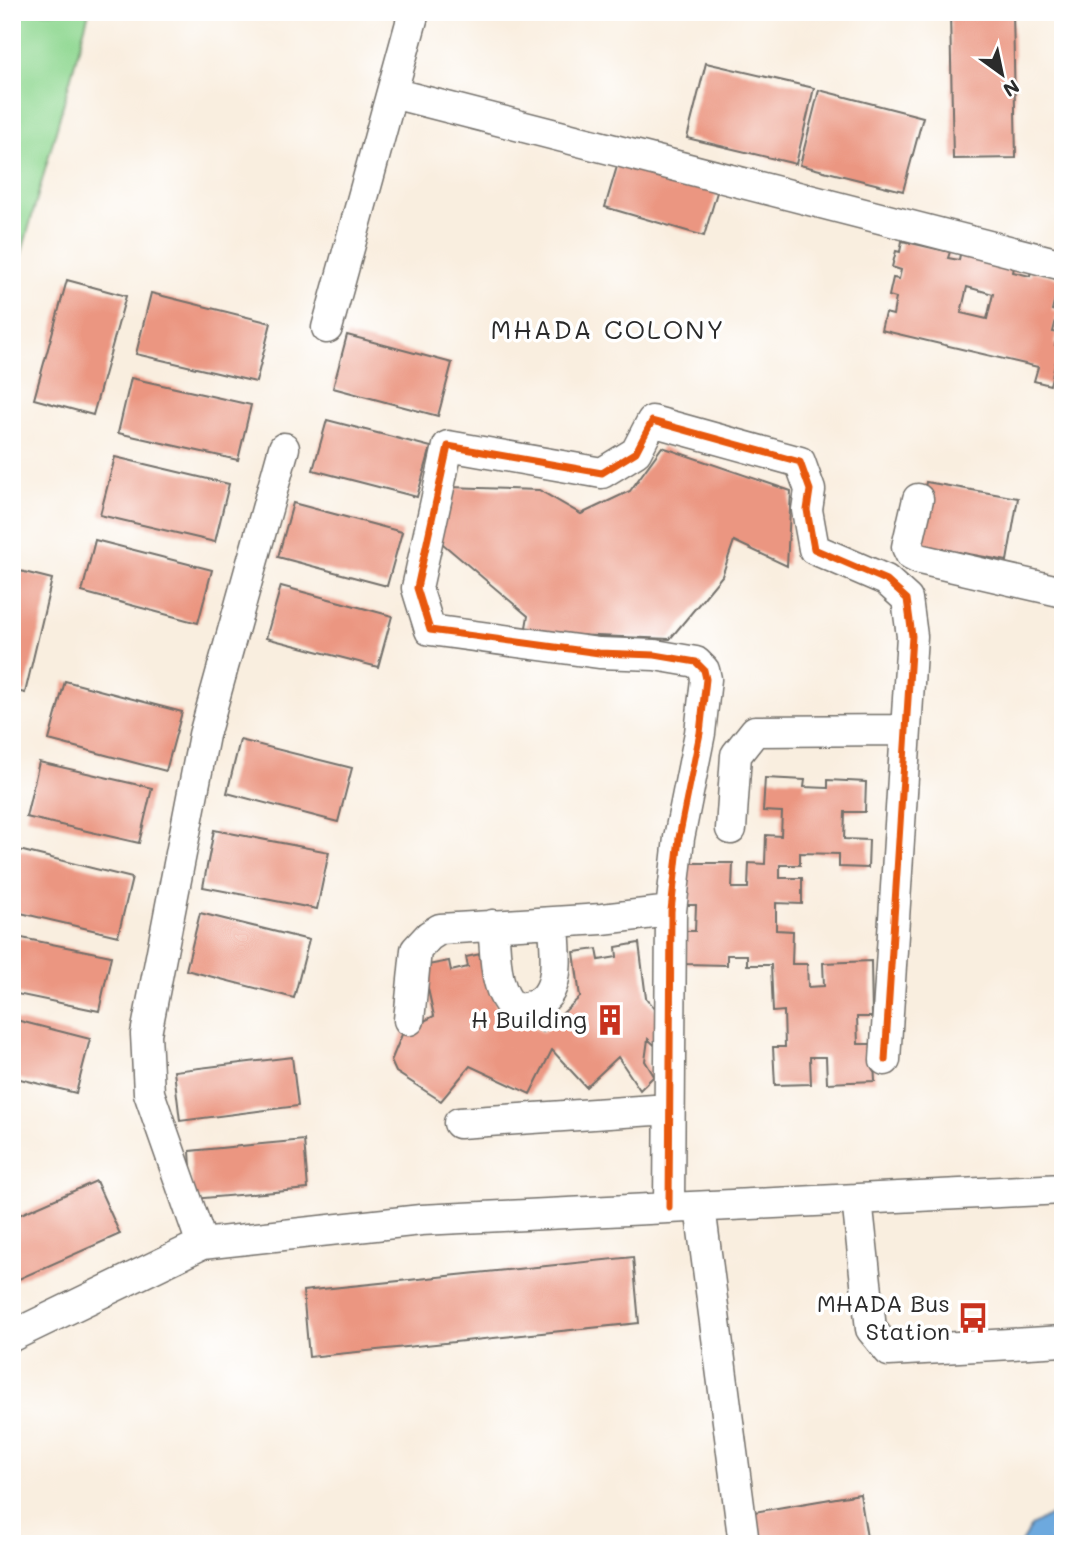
<svg xmlns="http://www.w3.org/2000/svg" width="1075" height="1556" font-family="Mali,sans-serif">
<style>
.green{fill:#90d892;stroke:#5e825e;stroke-width:2}
.water{fill:#6da9de;stroke:#4c6a84;stroke-width:2}
.building{fill:#eb9681;fill-rule:evenodd}
.lines{fill:none;stroke-linecap:round;stroke-linejoin:round}
.minor-casing{stroke:#736f6a;stroke-width:33}
.minor{stroke:#fff;stroke-width:30}
.cycleway-casing{stroke:#fff;stroke-width:11}
.cycleway{stroke:#e8590c;stroke-width:7}
.labels{text-anchor:middle;stroke-width:7;stroke-linejoin:round;paint-order:stroke}
.poi-label{font-size:24px;fill:#2b2b2b;stroke:#fff;text-anchor:end}
.neighbourhood-label{font-size:26px;letter-spacing:2px;fill:#2b2b2b;stroke:#fff}
</style>
<rect width="100%" height="100%" fill="#fff"/>
<filter id="ink" filterUnits="userSpaceOnUse"><feTurbulence type="fractalNoise" baseFrequency=".0143" numOctaves="2"/><feDisplacementMap in="SourceGraphic" scale="14" xChannelSelector="R" yChannelSelector="G"/><feConvolveMatrix kernelMatrix="1 2 1 2 8 2 1 2 1" color-interpolation-filters="sRGB"/></filter>
<filter id="wash" filterUnits="userSpaceOnUse"><feTurbulence type="fractalNoise" baseFrequency=".00686" numOctaves="4" result="noise"/><feDisplacementMap in="SourceGraphic" scale="28" xChannelSelector="R" yChannelSelector="G"/><feGaussianBlur stdDeviation="1.57" result="paint"/><feColorMatrix in="noise" values="0 0 0 0 0 0 0 0 0 0 0 0 0 0 0 0 0 1.4 0 .05"/><feComposite in="paint" operator="in"/></filter>
<g filter="url(#wash)">
<rect width="100%" height="100%" fill="#f9eedf"/>
<path class="green" d="M12 12H89L12 288Z"/>
<path class="water" d="M1063 1508V1544H1020L1031 1526Z"/>
<g id="blocks">
<path class="building" d="M950 12H1013L1016 158 953 159Z
M706 63 814 88 796 164 687 138Z
M819 90 923 117 903 191 800 165Z
M621 153 720 182 704 236 605 207Z
M902 241 950 252 948 258 959 260 960 254 1014 267 1013 272 1030 276 1031 271 1060 278 1052 310 1058 312 1053 332 1058 333 1055 345H1060L1050 385 1034 381 1038 367 881 330 885 313 893 315 896 298 889 296 893 278 899 279 901 270 892 267 896 251 900 252ZM967 287 993 294 987 319 961 313Z
M67 280 126 296 93 415 34 399Z
M151 293 271 323 256 382 136 354Z
M347 335 452 363 438 416 333 388Z
M131 378 251 405 238 460 118 433Z
M327 420 431 447 417 497 313 470Z
M662 447 791 491 787 566 734 541 722 576 670 639 525 633 528 616 437 539 450 487 539 490 581 514 630 491Z
M115 457 229 484 215 542 100 515Z
M926 482 1018 498 1007 561 914 544Z
M293 503 402 532 387 586 278 557Z
M95 540 212 570 198 623 82 592Z
M12 569 52 579 25 693 12 690Z
M281 586 392 616 378 667 266 638Z
M65 681 182 712 166 771 49 740Z
M12 723 18 724 13 740H12Z
M240 740 352 768 338 822 227 793Z
M39 762 152 788 139 843 26 817Z
M765 778 805 780 804 787 828 788V780L866 782 865 812H845L844 839 869 840 868 868 839 867V854L800 853V865H780V878H802V904L776 903V930L793 931 792 964H807L808 987 824 986 823 963 871 961 872 1017H857L858 1044H873L875 1081 827 1083 826 1057H810L811 1084 775 1085 773 1047H785L784 1011 773 1012 771 965H747V955H727V965L685 964 686 931H695L696 905H686L687 863H733L732 888H748L749 863 765 864 766 835 781 836 782 812 763 811Z
M214 830 329 852 317 909 203 887Z
M15 849 132 878 118 936 12 911V861Z
M200 913 309 940 294 998 186 970Z
M12 936 111 956 99 1011 12 993Z
M639 943 646 998 668 1024 662 1052 648 1039 645 1061 654 1076 640 1090 618 1057 586 1087 552 1050 530 1094 470 1066 441 1101 396 1072 391 1061 403 1032 434 1016 423 966 449 961 451 971 468 967 466 957 485 953 497 1010 543 1032 580 997 574 952 597 949 599 960 617 957 616 947Z
M12 1019 90 1039 76 1093 12 1077Z
M292 1057 298 1106 180 1121 174 1071Z
M304 1140 308 1189 193 1199 190 1151Z
M96 1181 120 1234 12 1282V1218Z
M633 1257 639 1323 309 1357 303 1291Z
M860 1494 868 1544H759L754 1512Z"/>
</g>
</g>
<g filter="url(#ink)">
<use href="#blocks" fill-opacity="0" stroke="#736f6a" stroke-width="2"/>
<g class="lines">
<defs>
<path id="minor" d="M392 93 1063 265
M327 328 414 12
M918 499 907 547 911 555 919 559 1063 592
M731 829 736 755 755 731 906 730
M493 925C496 951 493 991 515 1009 566 1007 555 959 554 922
M409 1020 416 950 429 936 440 929 602 919 671 911
M459 1123 669 1109
M857 1199 871 1329 889 1351 1063 1341
M669 1207 671 911 679 838 700 733 706 679 704 670 696 662 655 655 599 653 430 630 417 588 448 446 602 473 636 452 652 421 800 462 810 490 807 510 814 549 886 580 907 599 912 636 885 1060
M700 1207 744 1544
M202 1244 149 1093 146 1034 204 735 284 448
M12 1336 202 1244 421 1220 1063 1189"/>
</defs>
<use href="#minor" class="minor-casing"/>
<use href="#minor" class="minor"/>
<defs>
<path id="cycleway" d="M669 1207 671 911 679 838 700 733 706 679 704 670 696 662 655 655 599 653 430 630 417 588 448 446 602 473 636 452 652 421 800 462 810 490 807 510 814 549 886 580 907 599 912 636 885 1060"/>
</defs>
<use href="#cycleway" class="cycleway-casing"/>
<use href="#cycleway" class="cycleway"/>
</g>
</g>
<defs>
<symbol id="building-bare" viewBox="-9 -9 18 18"><path d="M-4-6H4V6H1V3H-1V6H-4ZM-2.5-4.3h1.7v1.8h-1.7ZM.8-4.3h1.7v1.8H.8ZM-2.5-1h1.7V.8h-1.7ZM.8-1h1.7V.8H.8Z" fill="#c8321e" stroke="#fff" stroke-width="2.5" paint-order="stroke"/></symbol>
<symbol id="bus-bare" viewBox="-9 -9 18 18"><path d="M-5-6H5V4H4V6H2V4H-2V6H-4V4H-5ZM-3.5-4V0h7V-4ZM-3.5 1.2v1.5H-2V1.2ZM2 1.2v1.5H3.5V1.2Z" fill="#c8321e" stroke="#fff" stroke-width="2.5" paint-order="stroke"/></symbol>
</defs>
<g fill-rule="evenodd">
<use href="#building-bare" x="588" y="998" width="44" height="44"/>
<use href="#bus-bare" x="951" y="1296" width="44" height="44"/>
</g>
<g class="labels">
<g class="poi-label">
<text x="587" y="1028">H Building</text>
<text x="950" y="1312">MHADA Bus<tspan x="950" dy="28">Station</tspan></text>
</g>
<g class="neighbourhood-label">
<text x="608" y="339">MHADA COLONY</text>
</g>
</g>
<rect width="1075" height="1556" fill="none" stroke="#fff" stroke-width="42"/>
<g transform="translate(1002 74) rotate(147)" stroke="#ffffff" stroke-width="5" paint-order="stroke">
<path d="M0-5L12 26L0 18L-12 26Z" fill="#2b2b2b"/>
<text y="-10" font-size="19" font-weight="bold" text-anchor="middle" fill="#2b2b2b">N</text>
</g>
</svg>
